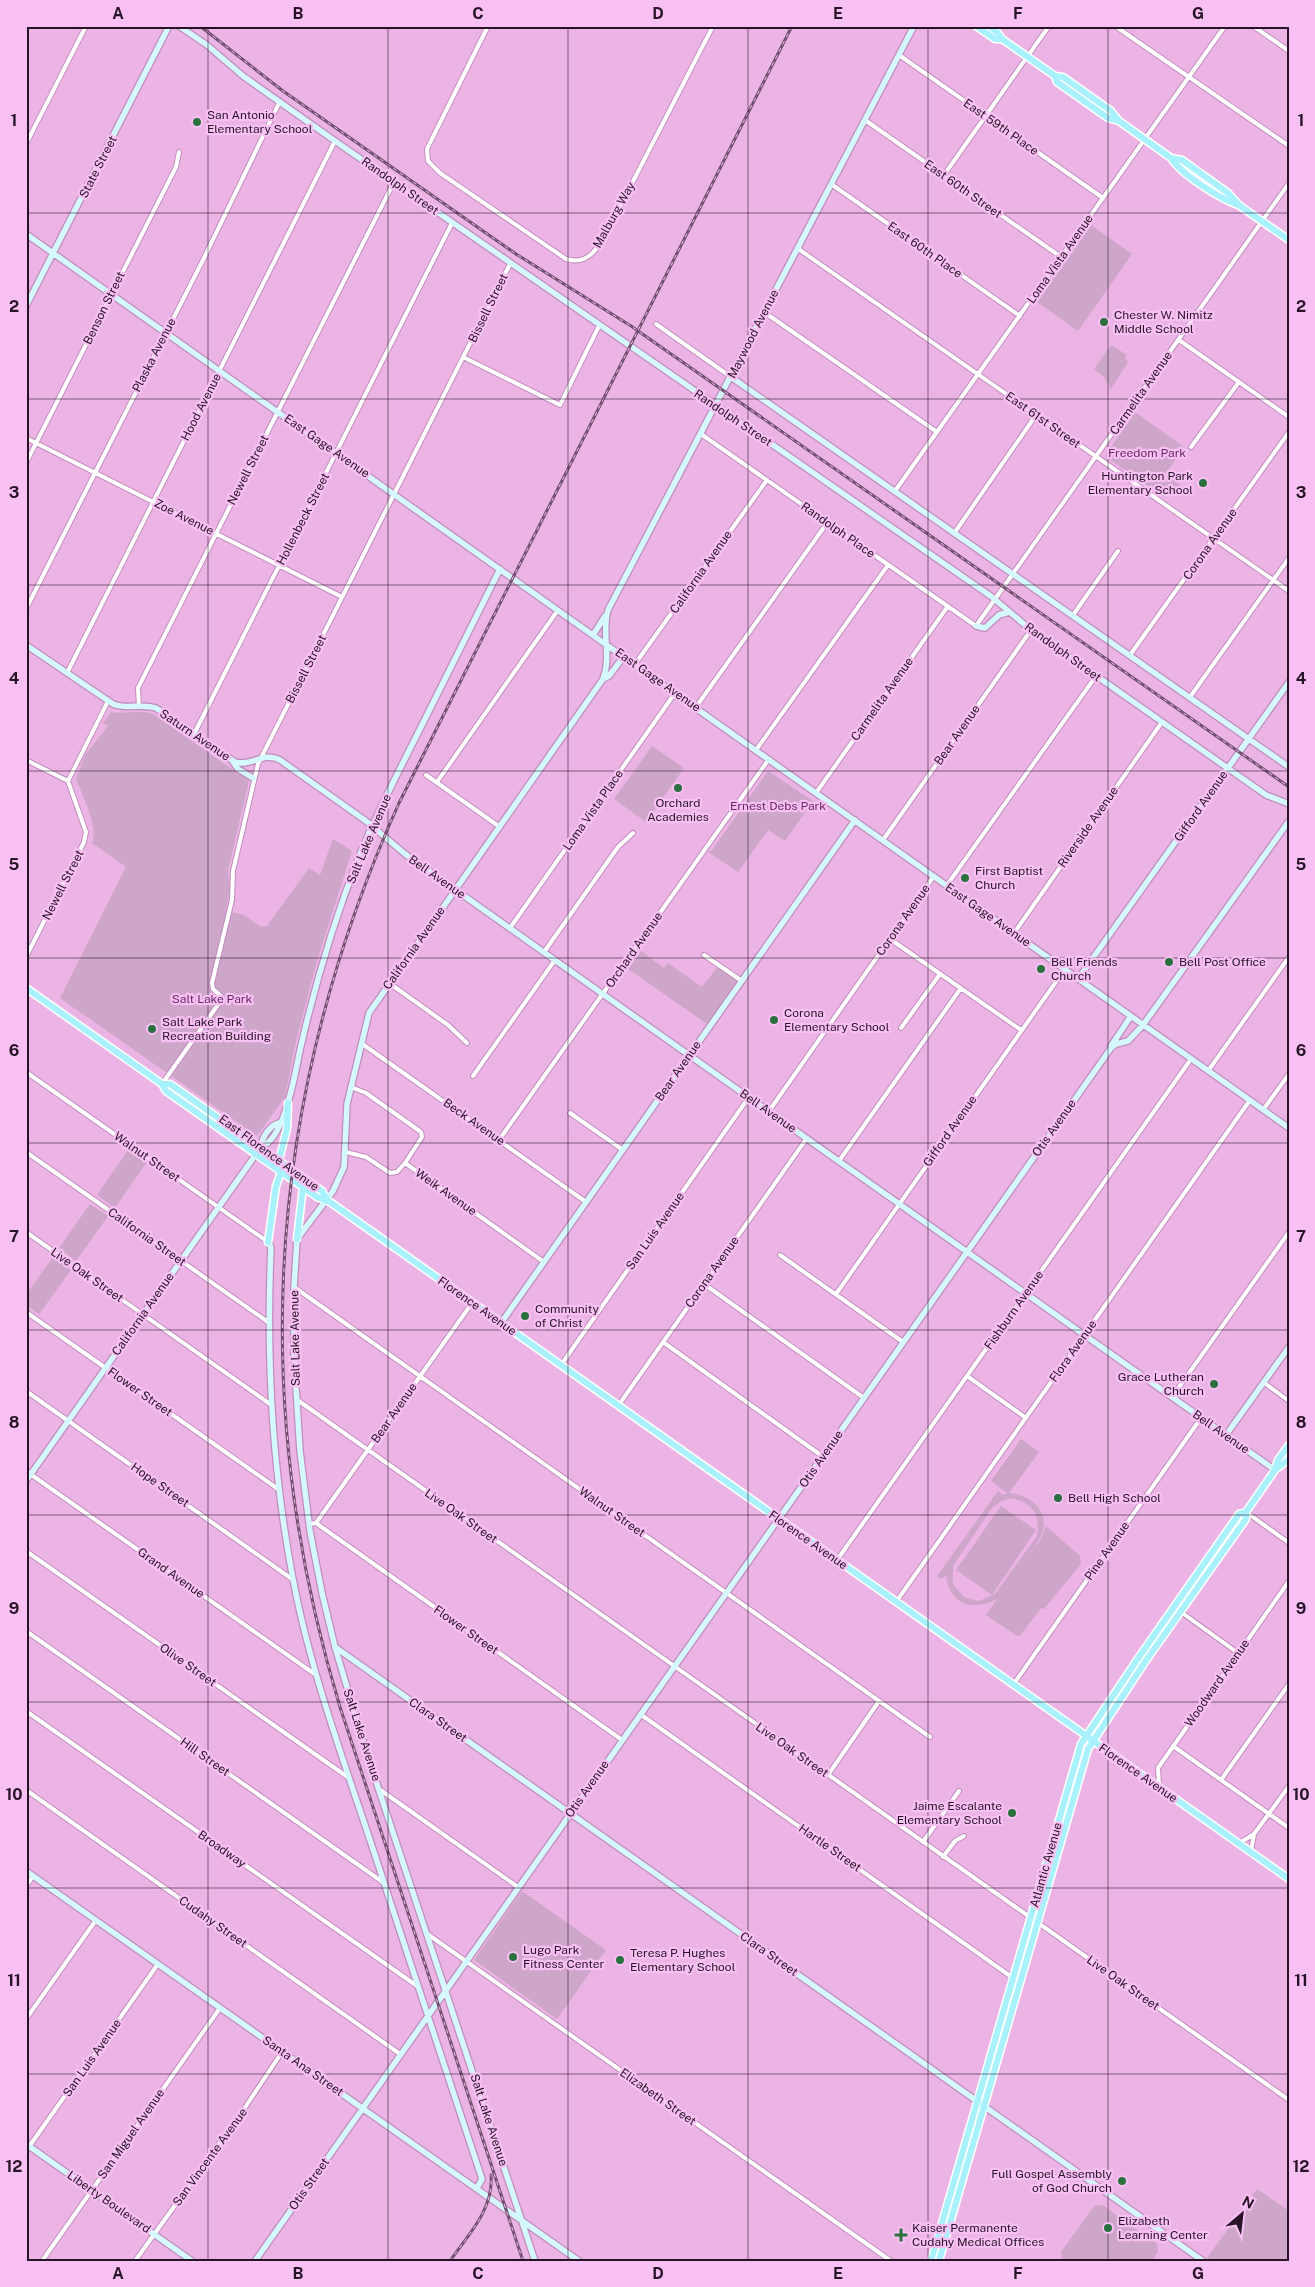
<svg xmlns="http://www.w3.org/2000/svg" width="1315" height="2287" font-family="'Public Sans',sans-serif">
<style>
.green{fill:#cda6c9;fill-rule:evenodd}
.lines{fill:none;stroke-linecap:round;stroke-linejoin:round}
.street-casing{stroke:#c28cbc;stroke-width:6}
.secondary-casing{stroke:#c28cbc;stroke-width:8}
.primary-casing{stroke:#fff;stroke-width:9}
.street{stroke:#fff;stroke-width:4}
.secondary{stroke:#d4f8fe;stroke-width:5.5}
.primary{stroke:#a9f1fd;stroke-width:6}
.rail-casing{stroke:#72506f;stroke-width:3}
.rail{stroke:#f9c0f3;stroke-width:1;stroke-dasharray:4;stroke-linecap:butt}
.grid{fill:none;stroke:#271326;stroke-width:1;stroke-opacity:0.55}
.poi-dot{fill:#29713e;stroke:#f9c0f3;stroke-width:2}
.labels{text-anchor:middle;stroke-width:4.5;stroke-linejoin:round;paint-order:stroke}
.poi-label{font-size:12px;fill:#271326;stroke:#f9c0f3;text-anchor:start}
.street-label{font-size:12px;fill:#271326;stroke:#f9c0f3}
.park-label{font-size:12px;fill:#692865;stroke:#f9c0f3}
.neatline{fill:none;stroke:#271326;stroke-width:2}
.grid-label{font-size:16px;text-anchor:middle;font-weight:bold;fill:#271326}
</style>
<rect width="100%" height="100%" fill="#ebb4e5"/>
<path class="green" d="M1091 225 1132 254 1078 331 1037 302Z
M1110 346H1113L1127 355 1125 358 1128 362 1111 389 1104 377 1094 369Z
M1135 412 1184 447 1165 475 1183 487 1181 490 1170 487 1162 494 1152 489 1105 456Z
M111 712C125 715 141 708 155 715L249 781 228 870 230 889 226 911 244 915 261 927 267 926 309 868 320 875 333 839 352 851 317 961 296 1041 285 1097 257 1136 60 998 126 867 92 843C99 828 82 794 76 779L85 755 108 726 103 723Z
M652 746 684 768 646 822 614 799Z
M768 771 813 801 785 841 768 830 738 872 708 852 712 850Z
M640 950 664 968 668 963 702 987 718 966 738 981 707 1024 627 968Z
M128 1150 146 1163 115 1208 97 1195Z
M90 1204 108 1216 76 1261 59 1248Z
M53 1257 71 1270 39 1314 26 1305V1295Z
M1021 1439 1039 1452 1009 1493C1029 1494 1048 1509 1043 1531 1040 1541 1032 1550 1027 1558L1041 1539 1046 1526 1080 1556 1081 1564 1044 1609 1041 1608 1020 1636H1017L986 1615 997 1599C973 1612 950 1605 946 1575L942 1579 937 1576 998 1491 1003 1495 1007 1493 991 1481ZM1010 1498C1032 1501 1041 1515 1037 1536L995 1594 979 1601 964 1597 953 1584V1566L992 1508 1000 1502Z
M1001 1506 1036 1530 992 1595 956 1570Z
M522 1891 606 1950 557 2019 474 1960Z
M1257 2189 1289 2211V2261H1211L1207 2258Z
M1102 2205 1157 2244 1158 2252 1152 2261 1062 2260 1061 2252 1094 2206Z"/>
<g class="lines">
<defs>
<path id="street" d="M488 26 427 149 428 161 440 173 566 259C590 267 600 244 610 226L713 26
M1115 26 1289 146
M1253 26 1289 51
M899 55 1103 198
M865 120 1061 257
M26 144 86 26
M944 175 1049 26
M831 184 1020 316
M797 248 1289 591
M764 312 937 432
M656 324 731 377
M1179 340 1289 417
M463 357 560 405 599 326
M701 434 976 626 1289 183
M26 438 342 597
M1191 447 1239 382
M26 463 176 167 179 152
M895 491 1225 26
M955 532 1036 415
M26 609 204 258 280 101
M1073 615 1118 551
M1130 655 1289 432
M635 664 767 480
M67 673 335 141
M1190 697 1289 558
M139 707 138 688 394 182
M696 707 827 523
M194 734 452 223
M756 750 888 565
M26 760 68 781
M426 775 500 827
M437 782 558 610
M816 793 948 606
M883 840 1031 630
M947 885 1096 676
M510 928 675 693
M1014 933 1162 722
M890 939 1021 1030
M544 952 618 847 633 833
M704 955 742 981
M26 957 84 842 86 832 68 781 108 701
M389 983 448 1025 467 1043
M901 1028 940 974
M361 1043 586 1202
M1208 1071 1289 957
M26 1072 268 1242
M473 1076 555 960
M162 1084 222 999 221 996 213 989 212 983 232 900 233 871 258 764 510 264
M351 1087 366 1093 421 1132 422 1137 405 1163
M1263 1110 1289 1074
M769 1111 934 876
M570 1113 623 1150
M499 1140 769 759
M26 1152 268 1322
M346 1152 366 1157 390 1173 397 1172 405 1163 544 1262
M839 1161 961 988
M26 1232 270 1404
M780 1255 903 1342
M704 1284 864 1398
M294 1287 930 1737
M836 1294 1065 969
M26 1312 278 1489
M663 1342 822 1456
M561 1365 749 1097
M967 1376 1026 1418
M1263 1382 1289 1401
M26 1391 292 1579
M1172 1397 1289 1232
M296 1399 1289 2100
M618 1406 807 1138
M26 1471 316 1675
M1246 1512 1289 1543
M316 1523 472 1303
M309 1524 316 1523 622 1740
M26 1551 349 1778
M837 1560 1191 1059
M896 1602 1250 1100
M1174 1607 1238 1653
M26 1631 384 1883
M1013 1685 1201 1418
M26 1711 417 1986
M640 1714 1013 1978 1021 1980
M1173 1746 1289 1828
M828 1775 879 1701
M1221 1780 1289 1684
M1159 1786 1158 1768 1289 1581
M379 1789 518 1887
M26 1790 400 2054
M923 1842 959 1791
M1238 1844 1254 1834 1289 1786
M1251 1852 1254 1834
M943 1857 955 1841 964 1836
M26 1886 33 1876
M426 1933 891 2261
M26 2019 96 1920
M26 2151 158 1964
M42 2261 220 2008
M135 2261 242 2112 282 2052"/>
<path id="secondary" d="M179 26 207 45 243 76 335 141 992 597 1031 630 1266 795 1289 804
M26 234 1289 1128
M26 306 169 26
M731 377 1289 767
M976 626 985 628 999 615 1009 612
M593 635 605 616
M26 645 113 704C127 710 142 703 156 708L235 762C251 767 264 751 280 760L366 821 405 854 1275 1470
M603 679 609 676 624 656
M233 762 238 769 253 778
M1078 979 1289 682
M1111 1046 1131 1016
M261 1147C285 1139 295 1073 300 1050 315 984 335 917 360 854 378 810 401 767 422 725 448 673 474 621 500 569
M268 1242 271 1247C266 1359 272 1469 293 1579 310 1669 342 1756 371 1843 408 1955 444 2067 482 2179L477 2188
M501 1323 855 820
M1226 1435 1289 1347
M26 1481 261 1147C262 1137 269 1126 279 1123
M335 1647 1203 2261
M26 1871 579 2261
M26 2144 192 2261
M255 2261 1111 1048 1116 1044 1128 1041 1143 1025 1289 821
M535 2261 366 1751 335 1647 322 1593 310 1531 300 1451 294 1357V1287L297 1239 333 1191 344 1167 347 1104 369 1013 603 679C612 656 601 633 608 610L914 26"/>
<path id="primary" d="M976 26 995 39H1002
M989 26 997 32 1002 39 1055 76 1063 77 1111 111 1119 121 1171 158 1182 160 1228 193 1240 206 1289 240
M1055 76 1057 82 1108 118 1119 121
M1171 158C1182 175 1219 198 1238 205
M26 988 162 1084H170L322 1191 327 1200
M162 1084 166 1091 317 1197 330 1202 1289 1879
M279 1160 287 1129 288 1103
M297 1239 303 1187
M268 1242 276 1186 281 1172
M1275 1470 1289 1459
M931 2261 1081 1744 1139 1657 1239 1514 1246 1512
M939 2261 1088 1749 1145 1662 1246 1519V1512L1275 1470 1278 1460 1289 1445"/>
</defs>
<use href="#street" class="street-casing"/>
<use href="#secondary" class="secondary-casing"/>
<use href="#primary" class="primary-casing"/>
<use href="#street" class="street"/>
<use href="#secondary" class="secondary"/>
<use href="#primary" class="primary"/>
<defs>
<path id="rail" d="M200 26 283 91 516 254 631 326 1289 787
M450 2261C468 2235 494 2209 491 2175
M523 2261 340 1707C247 1399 267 1096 399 803L792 26"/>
</defs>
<use href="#rail" class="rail-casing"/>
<use href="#rail" class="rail"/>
</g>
<path class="grid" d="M208 26V2261M388 26V2261M568 26V2261M748 26V2261M928 26V2261M1108 26V2261M26 213H1289M26 399H1289M26 585H1289M26 771H1289M26 958H1289M26 1143H1289M26 1330H1289M26 1515H1289M26 1702H1289M26 1888H1289M26 2074H1289"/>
<g class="poi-dot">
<circle cx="197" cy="122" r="5"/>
<circle cx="1104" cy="322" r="5"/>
<circle cx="1203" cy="483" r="5"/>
<circle cx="678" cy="788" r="5"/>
<circle cx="965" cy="878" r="5"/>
<circle cx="1169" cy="962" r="5"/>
<circle cx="1041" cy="969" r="5"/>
<circle cx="774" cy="1020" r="5"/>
<circle cx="152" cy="1029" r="5"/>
<circle cx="525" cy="1316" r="5"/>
<circle cx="1214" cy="1384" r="5"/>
<circle cx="1058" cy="1498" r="5"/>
<circle cx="1012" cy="1813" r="5"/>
<circle cx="513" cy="1957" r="5"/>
<circle cx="620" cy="1960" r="5"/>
<circle cx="1122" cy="2181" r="5"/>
<circle cx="1108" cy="2228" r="5"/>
<path d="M898.5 2227.5h5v5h5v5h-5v5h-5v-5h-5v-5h5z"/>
</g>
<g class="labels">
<g class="poi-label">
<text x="207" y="119">San Antonio<tspan x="207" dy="14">Elementary School</tspan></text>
<text x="1114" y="319">Chester W. Nimitz<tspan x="1114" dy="14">Middle School</tspan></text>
<text x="1193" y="480" text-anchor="end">Huntington Park<tspan x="1193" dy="14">Elementary School</tspan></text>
<text x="678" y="807" text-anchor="middle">Orchard<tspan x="678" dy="14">Academies</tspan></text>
<text x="975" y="875">First Baptist<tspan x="975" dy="14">Church</tspan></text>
<text x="1051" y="966">Bell Friends<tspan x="1051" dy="14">Church</tspan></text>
<text x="1179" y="966">Bell Post Office</text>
<text x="784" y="1017">Corona<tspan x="784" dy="14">Elementary School</tspan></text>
<text x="162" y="1026">Salt Lake Park<tspan x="162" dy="14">Recreation Building</tspan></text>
<text x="535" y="1313">Community<tspan x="535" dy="14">of Christ</tspan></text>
<text x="1204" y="1381" text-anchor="end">Grace Lutheran<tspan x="1204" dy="14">Church</tspan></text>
<text x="1068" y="1502">Bell High School</text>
<text x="1002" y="1810" text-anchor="end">Jaime Escalante<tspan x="1002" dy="14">Elementary School</tspan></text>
<text x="523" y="1954">Lugo Park<tspan x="523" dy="14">Fitness Center</tspan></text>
<text x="630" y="1957">Teresa P. Hughes<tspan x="630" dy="14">Elementary School</tspan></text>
<text x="1112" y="2178" text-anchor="end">Full Gospel Assembly<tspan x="1112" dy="14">of God Church</tspan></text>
<text x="1118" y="2225">Elizabeth<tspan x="1118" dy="14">Learning Center</tspan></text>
<text x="912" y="2232">Kaiser Permanente<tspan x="912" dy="14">Cudahy Medical Offices</tspan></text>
</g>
<g class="street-label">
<text transform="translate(1001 127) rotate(35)" y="4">East 59th Place</text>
<text transform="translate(98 167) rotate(-63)" y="4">State Street</text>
<text transform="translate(400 186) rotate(35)" y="4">Randolph Street</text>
<text transform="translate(963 189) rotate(35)" y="4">East 60th Street</text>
<text transform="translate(614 215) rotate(-61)" y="4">Malburg Way</text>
<text transform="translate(925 250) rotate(35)" y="4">East 60th Place</text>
<text transform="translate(1060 259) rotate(-55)" y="4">Loma Vista Avenue</text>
<text transform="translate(104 308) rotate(-64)" y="4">Benson Street</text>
<text transform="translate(488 308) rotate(-64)" y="4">Bissell Street</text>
<text transform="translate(753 334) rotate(-63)" y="4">Maywood Avenue</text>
<text transform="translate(154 355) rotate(-63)" y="4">Plaska Avenue</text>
<text transform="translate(1141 393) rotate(-55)" y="4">Carmelita Avenue</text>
<text transform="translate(201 407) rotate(-63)" y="4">Hood Avenue</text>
<text transform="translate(733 418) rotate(34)" y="4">Randolph Street</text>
<text transform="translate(1043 420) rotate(35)" y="4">East 61st Street</text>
<text transform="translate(327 446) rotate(35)" y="4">East Gage Avenue</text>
<text transform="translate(248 470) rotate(-63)" y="4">Newell Street</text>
<text transform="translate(184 517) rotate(27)" y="4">Zoe Avenue</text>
<text transform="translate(303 519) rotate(-63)" y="4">Hollenbeck Street</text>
<text transform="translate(838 530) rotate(35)" y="4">Randolph Place</text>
<text transform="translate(1210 544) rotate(-55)" y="4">Corona Avenue</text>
<text transform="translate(701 572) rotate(-55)" y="4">California Avenue</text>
<text transform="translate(1063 652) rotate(36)" y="4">Randolph Street</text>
<text transform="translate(306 669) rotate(-63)" y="4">Bissell Street</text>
<text transform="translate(658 680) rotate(35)" y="4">East Gage Avenue</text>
<text transform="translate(882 699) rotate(-55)" y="4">Carmelita Avenue</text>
<text transform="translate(195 735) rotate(34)" y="4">Saturn Avenue</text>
<text transform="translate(957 735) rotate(-55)" y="4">Bear Avenue</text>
<text transform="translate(1201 806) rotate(-55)" y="4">Gifford Avenue</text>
<text transform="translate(593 810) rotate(-55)" y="4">Loma Vista Place</text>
<text transform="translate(1088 827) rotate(-55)" y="4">Riverside Avenue</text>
<text transform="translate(369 839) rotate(-67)" y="4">Salt Lake Avenue</text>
<text transform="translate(437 877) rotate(35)" y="4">Bell Avenue</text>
<text transform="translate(63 885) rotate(-63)" y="4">Newell Street</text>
<text transform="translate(988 915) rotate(35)" y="4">East Gage Avenue</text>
<text transform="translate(903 920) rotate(-55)" y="4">Corona Avenue</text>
<text transform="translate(414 948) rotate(-55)" y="4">California Avenue</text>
<text transform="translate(634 950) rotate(-55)" y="4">Orchard Avenue</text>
<text transform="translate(678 1071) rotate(-55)" y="4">Bear Avenue</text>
<text transform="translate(768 1111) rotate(35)" y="4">Bell Avenue</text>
<text transform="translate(474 1122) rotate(35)" y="4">Beck Avenue</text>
<text transform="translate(1054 1128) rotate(-55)" y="4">Otis Avenue</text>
<text transform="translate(950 1131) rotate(-55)" y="4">Gifford Avenue</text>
<text transform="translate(269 1153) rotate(36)" y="4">East Florence Avenue</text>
<text transform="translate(147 1157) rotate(35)" y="4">Walnut Street</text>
<text transform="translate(446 1192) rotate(35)" y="4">Weik Avenue</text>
<text transform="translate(655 1231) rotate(-55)" y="4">San Luis Avenue</text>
<text transform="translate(147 1237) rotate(35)" y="4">California Street</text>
<text transform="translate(712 1272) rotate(-55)" y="4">Corona Avenue</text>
<text transform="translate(87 1275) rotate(35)" y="4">Live Oak Street</text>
<text transform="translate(477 1306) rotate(35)" y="4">Florence Avenue</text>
<text transform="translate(1014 1310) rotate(-55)" y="4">Fishburn Avenue</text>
<text transform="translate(143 1314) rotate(-55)" y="4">California Avenue</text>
<text transform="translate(295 1338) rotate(-91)" y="4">Salt Lake Avenue</text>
<text transform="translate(1073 1351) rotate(-55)" y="4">Flora Avenue</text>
<text transform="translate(140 1392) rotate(35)" y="4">Flower Street</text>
<text transform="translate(394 1413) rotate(-55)" y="4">Bear Avenue</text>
<text transform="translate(1221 1432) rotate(35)" y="4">Bell Avenue</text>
<text transform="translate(821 1459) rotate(-55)" y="4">Otis Avenue</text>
<text transform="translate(160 1485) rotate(35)" y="4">Hope Street</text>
<text transform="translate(612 1512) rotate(35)" y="4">Walnut Street</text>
<text transform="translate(461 1516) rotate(35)" y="4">Live Oak Street</text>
<text transform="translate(808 1540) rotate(35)" y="4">Florence Avenue</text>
<text transform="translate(1107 1551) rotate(-55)" y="4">Pine Avenue</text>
<text transform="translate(171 1573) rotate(35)" y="4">Grand Avenue</text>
<text transform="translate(466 1630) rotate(35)" y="4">Flower Street</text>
<text transform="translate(188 1665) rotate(35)" y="4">Olive Street</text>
<text transform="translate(1217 1683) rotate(-55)" y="4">Woodward Avenue</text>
<text transform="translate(438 1720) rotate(35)" y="4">Clara Street</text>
<text transform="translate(362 1735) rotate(72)" y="4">Salt Lake Avenue</text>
<text transform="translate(792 1750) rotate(35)" y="4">Live Oak Street</text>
<text transform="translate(205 1757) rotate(35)" y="4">Hill Street</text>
<text transform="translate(1138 1773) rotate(35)" y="4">Florence Avenue</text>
<text transform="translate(587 1789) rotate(-55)" y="4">Otis Avenue</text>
<text transform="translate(830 1848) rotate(35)" y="4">Hartle Street</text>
<text transform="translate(222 1849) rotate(35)" y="4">Broadway</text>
<text transform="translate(1046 1865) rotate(-74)" y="4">Atlantic Avenue</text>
<text transform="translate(213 1922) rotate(35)" y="4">Cudahy Street</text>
<text transform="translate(769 1954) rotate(35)" y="4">Clara Street</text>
<text transform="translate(1123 1983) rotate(35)" y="4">Live Oak Street</text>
<text transform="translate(92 2058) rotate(-55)" y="4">San Luis Avenue</text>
<text transform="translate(303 2066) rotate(35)" y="4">Santa Ana Street</text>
<text transform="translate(658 2097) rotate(35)" y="4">Elizabeth Street</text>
<text transform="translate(489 2120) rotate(72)" y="4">Salt Lake Avenue</text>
<text transform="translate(131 2134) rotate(-55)" y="4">San Miguel Avenue</text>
<text transform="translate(210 2157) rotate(-54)" y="4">San Vincente Avenue</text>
<text transform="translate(309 2184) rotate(-55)" y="4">Otis Street</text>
<text transform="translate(109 2202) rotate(35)" y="4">Liberty Boulevard</text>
</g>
<g class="park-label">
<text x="1147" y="457">Freedom Park</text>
<text x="778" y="810">Ernest Debs Park</text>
<text x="212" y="1003">Salt Lake Park</text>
</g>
</g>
<rect width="1315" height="2287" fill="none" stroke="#f9c0f3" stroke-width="55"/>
<g transform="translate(1242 2214) rotate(28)" stroke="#f9c0f3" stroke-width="4" paint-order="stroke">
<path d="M0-4L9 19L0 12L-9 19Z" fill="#271326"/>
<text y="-8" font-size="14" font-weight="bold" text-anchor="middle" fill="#271326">N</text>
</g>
<rect x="28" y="28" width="1260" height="2232" class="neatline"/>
<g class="grid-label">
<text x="118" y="19">A</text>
<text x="298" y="19">B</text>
<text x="478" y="19">C</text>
<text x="658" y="19">D</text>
<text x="838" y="19">E</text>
<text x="1018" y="19">F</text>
<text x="1198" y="19">G</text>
<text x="14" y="126">1</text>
<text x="1301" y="126">1</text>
<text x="14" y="312">2</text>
<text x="1301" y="312">2</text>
<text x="14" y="498">3</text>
<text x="1301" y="498">3</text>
<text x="14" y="684">4</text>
<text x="1301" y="684">4</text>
<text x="14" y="870">5</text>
<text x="1301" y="870">5</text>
<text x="14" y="1056">6</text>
<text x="1301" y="1056">6</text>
<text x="14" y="1242">7</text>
<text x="1301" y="1242">7</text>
<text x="14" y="1428">8</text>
<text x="1301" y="1428">8</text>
<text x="14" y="1614">9</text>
<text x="1301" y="1614">9</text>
<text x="14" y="1800">10</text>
<text x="1301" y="1800">10</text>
<text x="14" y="1986">11</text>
<text x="1301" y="1986">11</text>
<text x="14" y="2172">12</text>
<text x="1301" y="2172">12</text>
<text x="118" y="2279">A</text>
<text x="298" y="2279">B</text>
<text x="478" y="2279">C</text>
<text x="658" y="2279">D</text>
<text x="838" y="2279">E</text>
<text x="1018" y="2279">F</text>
<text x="1198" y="2279">G</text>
</g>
</svg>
